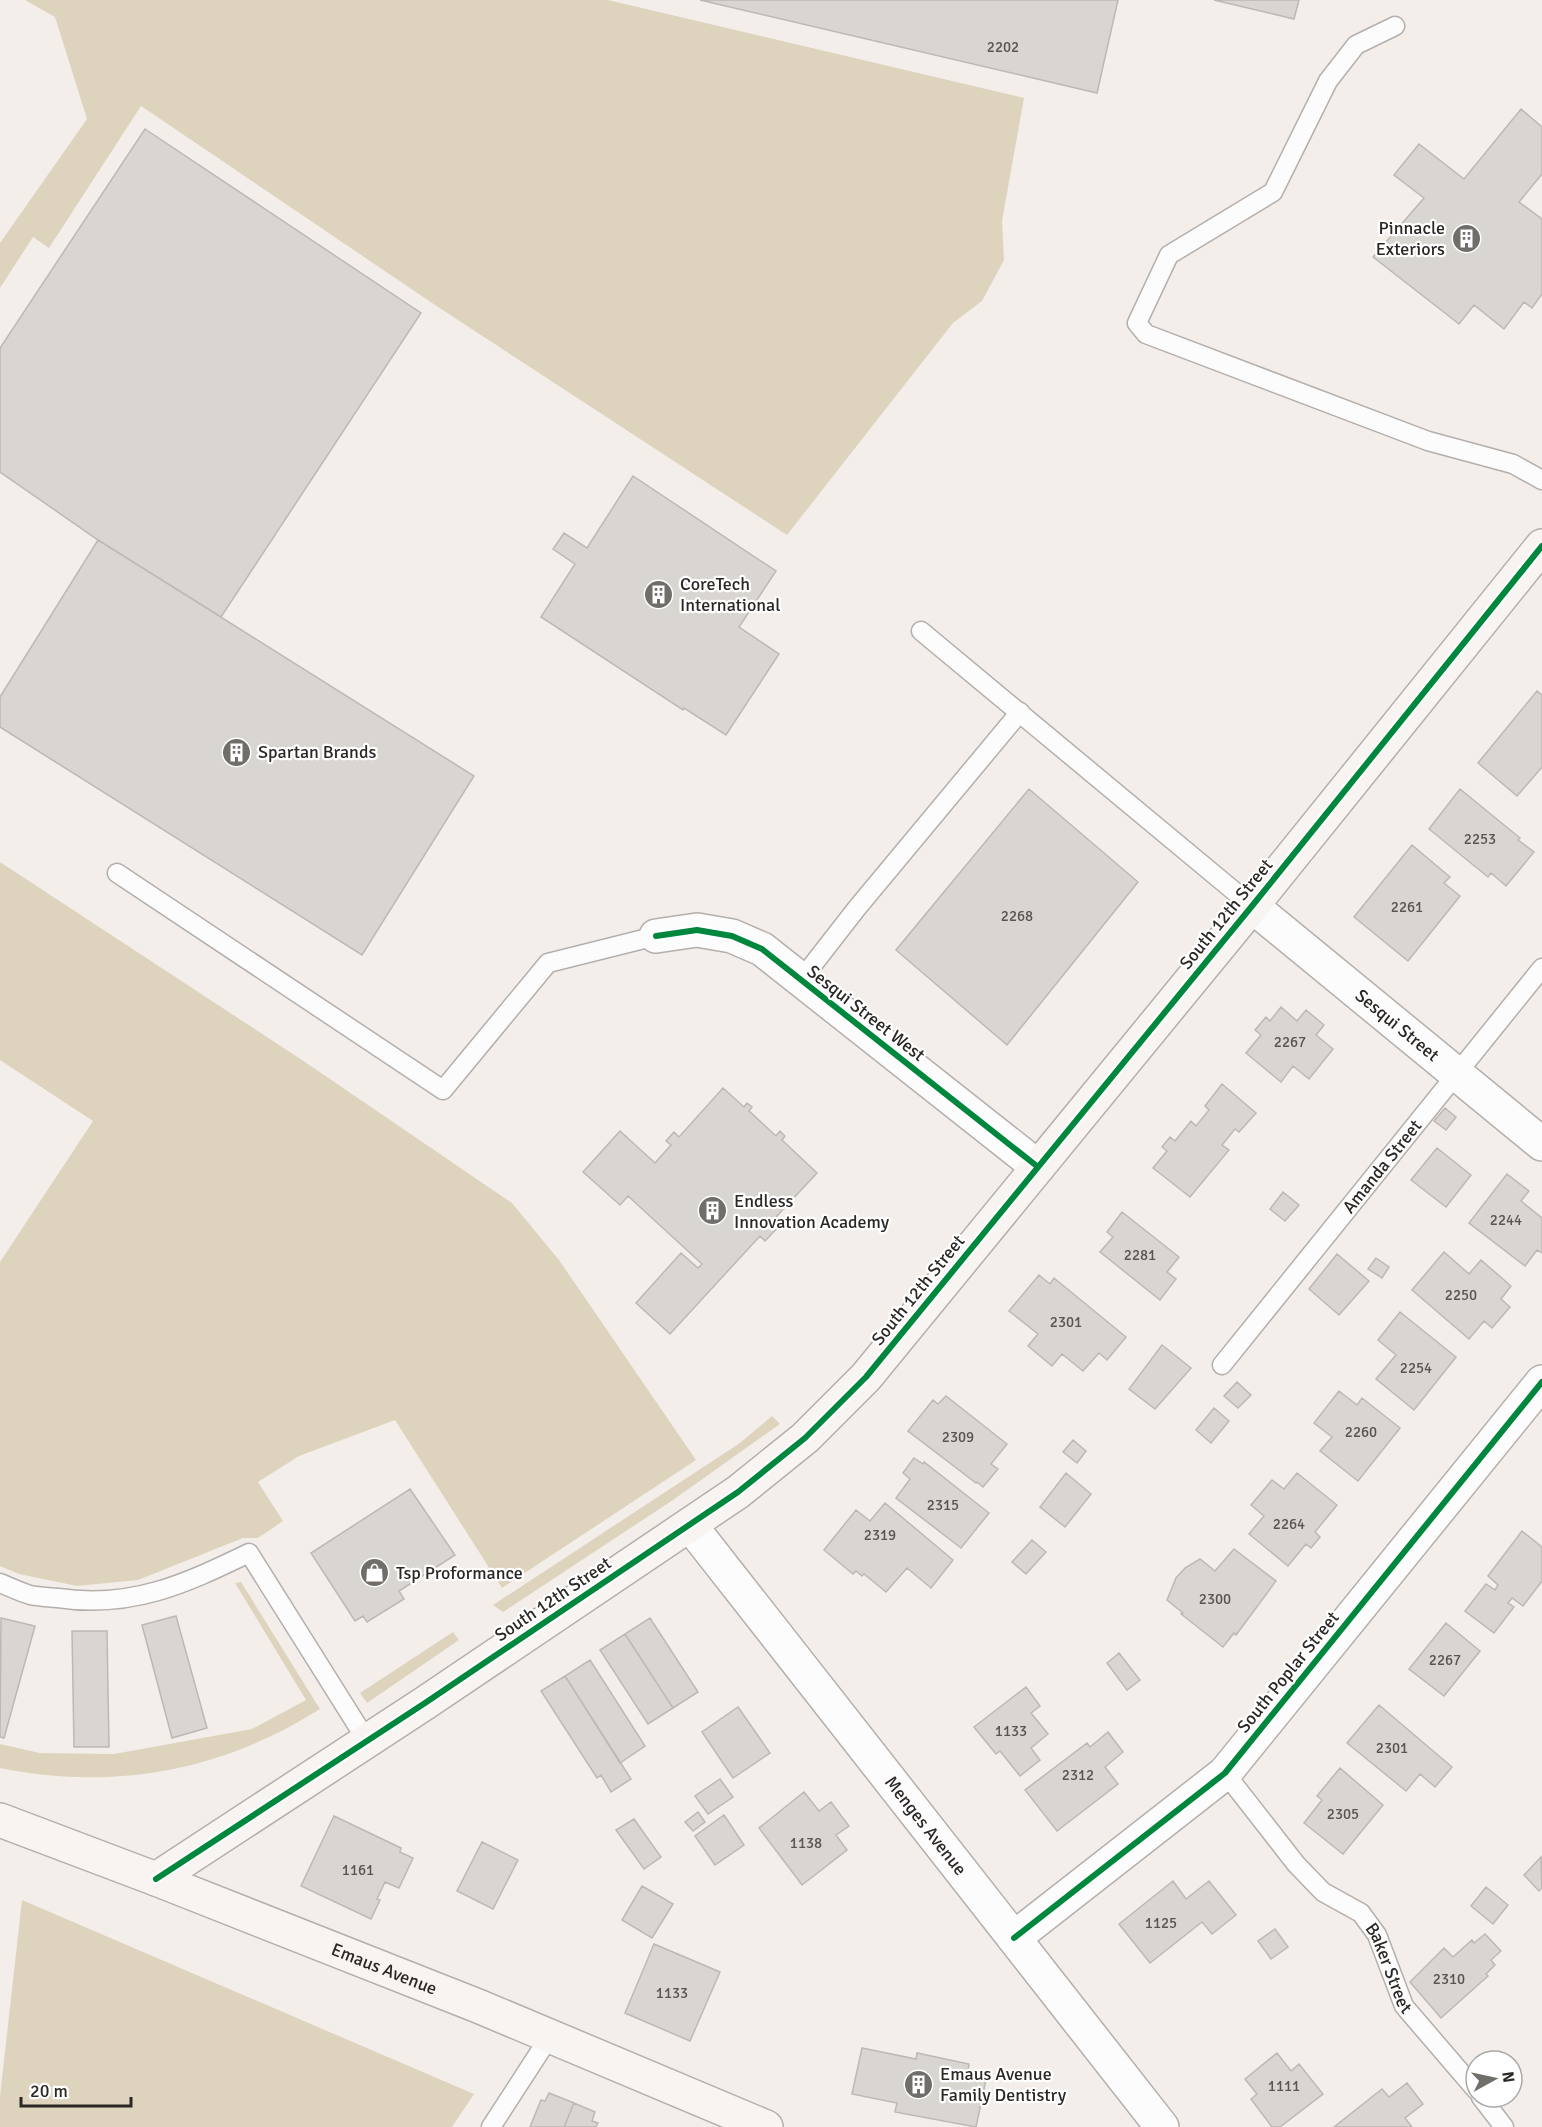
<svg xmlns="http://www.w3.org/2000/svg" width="1542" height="2127" font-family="Signika,sans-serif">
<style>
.green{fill:#ded4bd}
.building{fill:#d9d6d2;stroke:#bcb8b4;stroke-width:1.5}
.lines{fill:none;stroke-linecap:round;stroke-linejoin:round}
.lane-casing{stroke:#b4afac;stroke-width:21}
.street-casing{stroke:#b4afac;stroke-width:36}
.secondary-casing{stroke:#b4afac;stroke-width:36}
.lane{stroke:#fdfcfc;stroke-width:18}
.street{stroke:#fdfcfc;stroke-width:33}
.secondary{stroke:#f7f4f2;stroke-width:33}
.cycleway-casing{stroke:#fff;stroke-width:10}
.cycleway{stroke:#00873e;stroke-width:6}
.labels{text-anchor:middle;stroke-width:4.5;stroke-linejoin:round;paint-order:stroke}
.number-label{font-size:15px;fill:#585450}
.poi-label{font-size:18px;fill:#2b2724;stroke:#fff;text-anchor:start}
.street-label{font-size:18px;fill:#2b2724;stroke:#fff}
</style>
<rect width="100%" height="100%" fill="#f4eeea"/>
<path class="green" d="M25 0H608L1024 98 1002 221 1004 260 982 301 953 323 787 535 435 305 141 106 49 248 33 237 0 288V243L87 119 55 17Z
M0 862 305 1062 512 1203 559 1260 696 1460 502 1588 395 1420 299 1456 258 1482 283 1521 258 1538H243L138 1580 77 1586 19 1574 0 1566V1262L93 1121 0 1060Z
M772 1416 780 1424 673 1500 503 1612 493 1605 740 1443Z
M241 1582 320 1709C222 1771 114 1791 0 1768V1744L40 1753 114 1754 252 1729 306 1700 235 1583Z
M453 1632 459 1640 367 1703 360 1693Z
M22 1900 474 2094 452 2127H0V2096Z"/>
<path class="building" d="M700 0H1118L1097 93Z
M1214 0H1299L1294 19Z
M1521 109 1542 127V174L1519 202 1542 219V294L1532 308 1524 302 1504 329 1474 305 1459 324 1373 257 1424 198 1394 175 1419 144 1464 179Z
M145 129 421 313 221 617 98 540 0 472V348Z
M633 476 776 571 739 627 779 654 726 735 684 708 683 710 541 617 575 564 553 549 564 533 587 548Z
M98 540 474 776 362 955 0 727V697Z
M1537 691 1542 695V767L1517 796 1478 763Z
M1029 789 1138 882 1007 1045 896 950Z
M1460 789 1520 838 1518 840 1534 852 1506 886 1491 873 1488 877 1429 829Z
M1412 845 1450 877 1444 883 1460 896 1408 961 1354 917Z
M1281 1007 1297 1021 1306 1010 1324 1025 1316 1035 1333 1049 1309 1079 1293 1066 1281 1082 1246 1053 1261 1035 1255 1030 1266 1017 1270 1021Z
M1222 1084 1256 1113 1239 1132 1235 1129 1222 1145 1229 1150 1190 1197 1153 1168 1167 1151 1162 1147 1170 1137 1175 1141 1191 1121 1196 1126 1209 1110 1205 1106Z
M723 1088 744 1107 747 1103 752 1107 749 1111 776 1136 780 1131 785 1136 782 1140 817 1173 776 1217 782 1223 765 1241 760 1236 670 1334 636 1303 681 1253 698 1268 702 1264 628 1196 620 1205 583 1172 620 1131 655 1163 671 1145 666 1141 674 1132 679 1137Z
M1445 1108 1456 1117 1446 1130 1434 1121Z
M1437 1148 1471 1175 1446 1207 1411 1180Z
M1507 1174 1529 1191 1521 1201 1542 1218V1253L1537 1250 1525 1266 1469 1223Z
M1283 1192 1299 1205 1285 1221 1270 1209Z
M1122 1212 1179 1257 1167 1272 1176 1279 1160 1300 1100 1252 1113 1237 1107 1232Z
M1444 1252 1469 1274 1481 1260 1511 1286 1501 1299 1510 1307 1492 1328 1484 1321 1469 1339 1412 1290Z
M1337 1254 1369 1281 1339 1315 1309 1289Z
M1376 1258 1389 1267 1382 1278 1368 1269Z
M1039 1275 1050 1284 1054 1278 1126 1337 1107 1360 1099 1353 1083 1371 1062 1354 1052 1366 1028 1346 1038 1334 1009 1311Z
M1400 1312 1456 1357 1414 1410 1376 1379 1396 1355 1378 1340Z
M1162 1345 1191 1368 1155 1409 1129 1389Z
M1237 1382 1251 1395 1238 1408 1224 1396Z
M1339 1391 1357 1405 1362 1398 1400 1428 1358 1481 1320 1451 1332 1437 1314 1423Z
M946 1396 1007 1444 991 1464 998 1469 983 1487 977 1482 976 1483 908 1431 933 1400 938 1404Z
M1214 1408 1229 1421 1211 1443 1196 1430Z
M1073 1440 1086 1451 1077 1463 1063 1452Z
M914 1458 923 1464 924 1462 989 1513 961 1548 896 1498 910 1479 903 1473Z
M1066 1473 1091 1494 1065 1527 1040 1507Z
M1297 1473 1337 1505 1315 1532 1320 1537 1311 1548 1306 1544 1288 1566 1249 1534 1264 1516 1251 1505 1272 1480 1284 1489Z
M410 1489 455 1555 399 1591 404 1599 367 1622 363 1616 355 1621 311 1553Z
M885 1503 953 1560 931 1588 907 1568 886 1592 864 1574 862 1576 856 1571 853 1574 824 1550 856 1510 870 1521Z
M1522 1531 1542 1547V1581L1523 1606 1512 1598 1508 1603 1514 1607 1494 1633 1465 1611 1486 1584 1495 1590 1498 1585 1488 1576Z
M1032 1540 1046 1552 1026 1574 1012 1562Z
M1234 1549 1276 1581 1236 1635 1234 1633 1223 1647 1181 1614 1183 1613 1167 1600 1176 1578 1185 1568 1200 1559 1215 1571Z
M176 1616 207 1728 172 1738 142 1625Z
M1 1618 35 1626 4 1738 0 1737Z
M650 1618 698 1692 673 1708 625 1634Z
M1446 1623 1480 1651 1444 1696 1409 1669Z
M72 1631H107L109 1747H74Z
M625 1634 673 1708 648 1724 600 1650Z
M1119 1653 1140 1680 1127 1690 1107 1663Z
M590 1660 645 1746 620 1763 565 1676Z
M565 1676 631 1779 611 1792 601 1775 597 1778 541 1691Z
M1026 1687 1040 1706 1031 1713 1048 1734 1031 1748 1040 1760 1020 1776 1000 1751 996 1754 974 1727Z
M1379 1705 1452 1767 1435 1787 1420 1774 1406 1791 1347 1743Z
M738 1707 770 1753 733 1778 702 1732Z
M1108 1732 1123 1752 1105 1767 1118 1784 1057 1831 1025 1790 1087 1743 1090 1747Z
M1340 1768 1383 1805 1343 1854 1304 1823 1322 1800 1317 1796Z
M720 1779 733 1797 708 1814 695 1796Z
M804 1792 819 1811 831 1802 849 1826 836 1835 847 1850 802 1885 759 1828Z
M698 1812 705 1822 693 1831 685 1822Z
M724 1815 744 1845 715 1865 695 1836Z
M334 1816 401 1848 400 1852 413 1858 399 1888 385 1882 377 1899 380 1900 371 1919 301 1886Z
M634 1819 661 1857 644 1869 616 1830Z
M482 1842 518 1860 493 1909 457 1891Z
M1541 1857 1542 1888 1539 1891 1524 1875Z
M1173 1881 1186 1899 1209 1881 1236 1915 1212 1934 1202 1922 1150 1963 1119 1924Z
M642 1886 673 1904 652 1938 622 1920Z
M1486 1887 1508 1905 1493 1924 1471 1906Z
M1275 1929 1288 1947 1271 1959 1258 1941Z
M1485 1934 1501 1951 1491 1960 1495 1965 1486 1974 1488 1976 1441 2018 1410 1982 1444 1948 1453 1957 1472 1940 1474 1943Z
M654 1944 720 1972 690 2041 625 2013Z
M862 2048 916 2059 917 2053 969 2064 968 2071 987 2075 976 2127 895 2112 897 2103 852 2094Z
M1277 2053 1291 2071 1299 2064 1323 2094 1280 2127H1272L1251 2099 1257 2094 1245 2079Z
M1407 2083 1423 2104 1405 2118 1412 2127H1334L1382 2089 1389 2097Z
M549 2093 574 2103 564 2127H530L541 2100 545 2101Z
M574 2103 595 2112 592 2121 598 2123 596 2127H564Z"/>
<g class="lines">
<defs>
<g id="lane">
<path d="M1395 26 1356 45 1328 81 1273 192 1169 255 1137 323 1146 334 1428 441 1513 464 1542 480"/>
<path d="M921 631 1252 906"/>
<path d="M117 873 443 1090 548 963 656 936"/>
<path d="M801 980 857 908 1020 712"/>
<path id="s1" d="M1222 1365 1542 968"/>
<path d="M0 1583C10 1587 20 1592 30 1595 39 1597 49 1597 58 1598 131 1609 185 1584 249 1553L367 1741"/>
<path id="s2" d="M1225 1773 1296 1864 1323 1892 1361 1913 1377 1935 1404 2006 1476 2090"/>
<path d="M1481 2097 1504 2127"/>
<path d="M491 2127 550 2036"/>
</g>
<g id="street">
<path id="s3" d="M1252 906 1542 1144"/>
<path d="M656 936 697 930 732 936 762 949 1038 1167"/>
<path id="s4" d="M690 1525 1162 2127"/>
<path d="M1014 1938 1225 1773 1542 1382"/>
</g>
<g id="secondary">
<path id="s5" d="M0 1820 156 1879 478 2006 766 2127"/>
<path d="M156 1879 425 1703 738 1492 805 1438 866 1377 1252 906 1542 546"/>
</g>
</defs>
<use href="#lane" class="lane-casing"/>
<use href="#street" class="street-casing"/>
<use href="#secondary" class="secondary-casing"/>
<use href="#lane" class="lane"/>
<use href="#street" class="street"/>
<use href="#secondary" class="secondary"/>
<defs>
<path id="cycleway" d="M656 936 697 930 732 936 762 949 1038 1167
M156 1879 425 1703 738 1492 805 1438 866 1377 1252 906 1542 546
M1014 1938 1225 1773 1542 1382"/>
</defs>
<use href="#cycleway" class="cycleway-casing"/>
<use href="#cycleway" class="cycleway"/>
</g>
<defs>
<symbol id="building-disc" viewBox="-11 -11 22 22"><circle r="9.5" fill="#716d69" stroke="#fff"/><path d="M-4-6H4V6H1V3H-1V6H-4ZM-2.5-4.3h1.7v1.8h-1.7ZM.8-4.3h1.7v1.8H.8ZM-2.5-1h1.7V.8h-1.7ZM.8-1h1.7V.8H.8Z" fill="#fff"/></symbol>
<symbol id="shop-disc" viewBox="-11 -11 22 22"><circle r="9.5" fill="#716d69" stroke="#fff"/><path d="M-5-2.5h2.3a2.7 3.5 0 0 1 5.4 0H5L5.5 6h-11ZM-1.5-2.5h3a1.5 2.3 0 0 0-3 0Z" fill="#fff"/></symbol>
</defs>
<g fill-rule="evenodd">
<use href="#building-disc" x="1450" y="222" width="33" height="33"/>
<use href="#building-disc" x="642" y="578" width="33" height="33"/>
<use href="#building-disc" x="220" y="736" width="33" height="33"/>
<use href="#building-disc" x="696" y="1194" width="33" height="33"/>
<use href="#shop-disc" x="358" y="1556" width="33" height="33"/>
<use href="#building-disc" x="902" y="2068" width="33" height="33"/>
</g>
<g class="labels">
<g class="number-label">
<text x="1003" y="52">2202</text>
<text x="1480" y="844">2253</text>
<text x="1407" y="912">2261</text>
<text x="1017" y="921">2268</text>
<text x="1290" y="1047">2267</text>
<text x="1506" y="1225">2244</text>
<text x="1140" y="1260">2281</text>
<text x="1461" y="1300">2250</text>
<text x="1066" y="1327">2301</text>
<text x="1416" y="1373">2254</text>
<text x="1361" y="1437">2260</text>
<text x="958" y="1442">2309</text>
<text x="943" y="1510">2315</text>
<text x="1289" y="1529">2264</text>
<text x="880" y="1540">2319</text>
<text x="1215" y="1604">2300</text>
<text x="1445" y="1665">2267</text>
<text x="1011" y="1736">1133</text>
<text x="1392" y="1753">2301</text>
<text x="1078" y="1780">2312</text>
<text x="1343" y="1819">2305</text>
<text x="806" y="1848">1138</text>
<text x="358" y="1875">1161</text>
<text x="1161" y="1928">1125</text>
<text x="1449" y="1984">2310</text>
<text x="672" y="1998">1133</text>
<text x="1284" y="2091">1111</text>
</g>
<g class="poi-label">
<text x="1445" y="234" text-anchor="end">Pinnacle<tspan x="1445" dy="21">Exteriors</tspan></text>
<text x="680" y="590">CoreTech<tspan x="680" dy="21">International</tspan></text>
<text x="258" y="758">Spartan Brands</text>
<text x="734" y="1207">Endless<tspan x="734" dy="21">Innovation Academy</tspan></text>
<text x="396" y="1579">Tsp Proformance</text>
<text x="940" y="2080">Emaus Avenue<tspan x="940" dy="21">Family Dentistry</tspan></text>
</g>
<g class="street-label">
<text transform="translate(1226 914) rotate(-51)" y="6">South 12th Street</text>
<text transform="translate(866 1013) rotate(38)" y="6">Sesqui Street West</text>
<text dy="6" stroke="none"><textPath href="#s3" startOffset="188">Sesqui Street</textPath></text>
<text dy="6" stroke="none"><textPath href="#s1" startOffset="255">Amanda Street</textPath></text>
<text transform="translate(918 1290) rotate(-51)" y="6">South 12th Street</text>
<text transform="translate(553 1599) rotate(-34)" y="6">South 12th Street</text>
<text transform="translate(1288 1672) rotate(-51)" y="6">South Poplar Street</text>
<text dy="6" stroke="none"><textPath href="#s4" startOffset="382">Menges Avenue</textPath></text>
<text dy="6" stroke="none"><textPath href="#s2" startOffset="260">Baker Street</textPath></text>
<text dy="6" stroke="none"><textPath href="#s5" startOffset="412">Emaus Avenue</textPath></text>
</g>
</g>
<g transform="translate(1494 2079) rotate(82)"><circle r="28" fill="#ffffff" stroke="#aaa9a7" stroke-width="1.5"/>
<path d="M0-4.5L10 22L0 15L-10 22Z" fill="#716d69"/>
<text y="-9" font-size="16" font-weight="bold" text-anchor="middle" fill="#2b2724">N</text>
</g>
<path d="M21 2097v9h110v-9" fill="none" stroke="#2b2724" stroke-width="3"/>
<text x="30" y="2097" font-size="18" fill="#2b2724" stroke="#ffffff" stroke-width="4.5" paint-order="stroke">20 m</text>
</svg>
